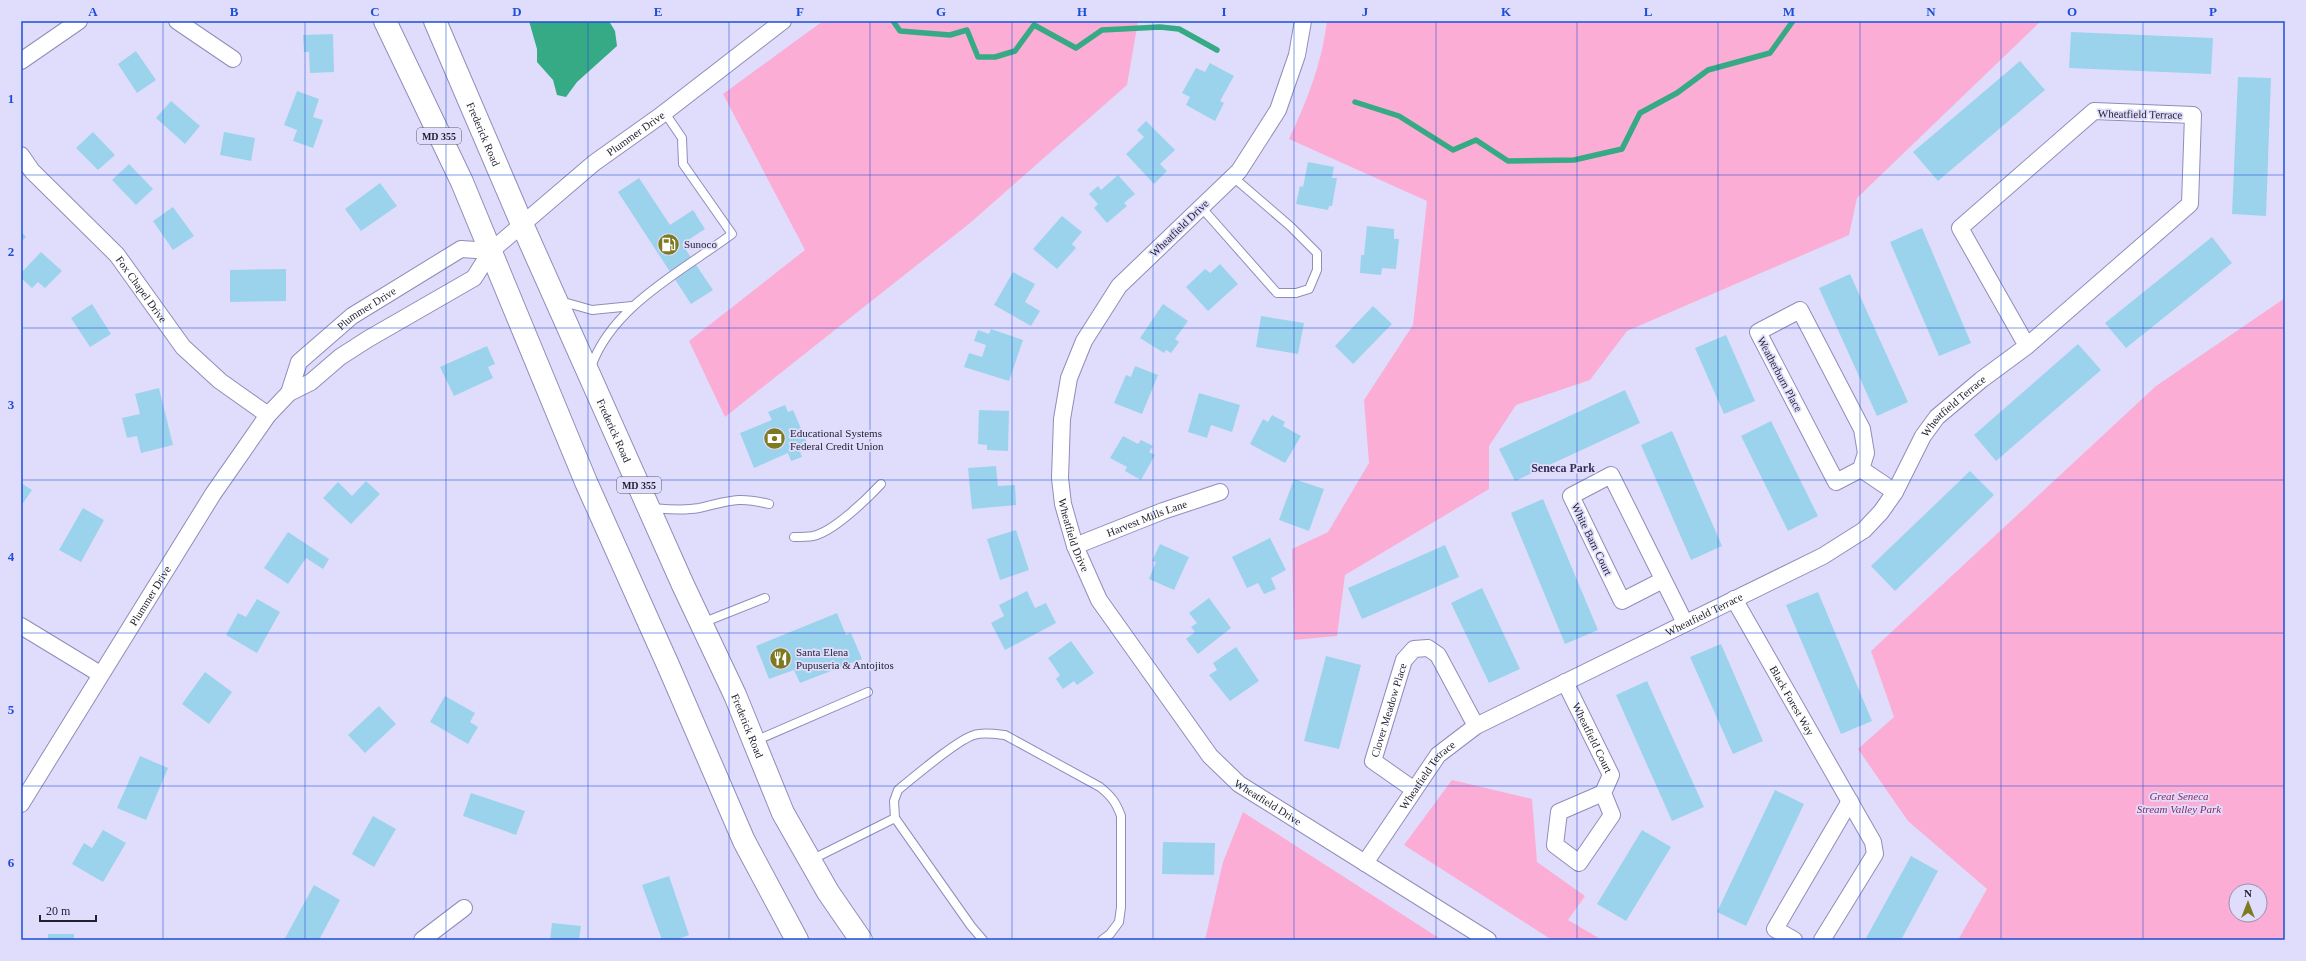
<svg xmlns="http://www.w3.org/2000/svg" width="2306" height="961" font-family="'Times New Roman',serif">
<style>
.green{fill:#fcadd5;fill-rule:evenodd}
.water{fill:#36aa85}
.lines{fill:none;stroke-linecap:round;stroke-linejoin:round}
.stream{stroke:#36aa85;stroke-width:5.5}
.building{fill:#9bd3ed}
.lane-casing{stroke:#908dbb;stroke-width:10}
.street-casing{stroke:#908dbb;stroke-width:18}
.primary-casing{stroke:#908dbb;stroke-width:24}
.lane{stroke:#fff;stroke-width:8}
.street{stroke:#fff;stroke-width:16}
.primary{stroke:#fff;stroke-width:22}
.grid{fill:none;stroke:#1d4ed8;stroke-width:1;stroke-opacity:0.55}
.labels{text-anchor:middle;stroke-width:3.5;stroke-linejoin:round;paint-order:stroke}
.shield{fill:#dfddfb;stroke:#59576d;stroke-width:1}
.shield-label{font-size:10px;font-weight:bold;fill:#201e30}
.street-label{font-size:11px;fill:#201e30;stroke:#dfddfb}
.poi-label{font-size:11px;fill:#201e30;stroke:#dfddfb;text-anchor:start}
.park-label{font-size:11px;font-style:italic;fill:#8c2965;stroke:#dfddfb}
.neighbourhood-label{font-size:12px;font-weight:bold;fill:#322d54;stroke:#dfddfb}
.neatline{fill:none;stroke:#1d4ed8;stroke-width:1.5}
.grid-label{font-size:13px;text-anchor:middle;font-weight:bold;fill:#1d4ed8}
</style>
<rect width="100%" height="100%" fill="#dfddfb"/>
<path class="green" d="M823 21H1138L1127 85 970 223 725 417 689 341 805 250 723 94Z
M1327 21H2041L1857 198 1849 235 1627 331 1590 380 1516 405 1489 446V489L1345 575 1337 636 1294 640 1292 549 1328 532 1369 463 1364 400 1413 325 1427 201 1289 139C1307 101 1322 63 1327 21Z
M2285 298V940H1958L1987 889 1908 821 1858 749 1894 717 1871 651 2156 386ZM2236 891H2260V915H2236Z
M1452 780 1532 799 1537 862 1585 896 1568 920 1602 940H1552L1404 845Z
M1243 812 1442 940H1205L1223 862Z"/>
<path class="water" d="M529 21H609L615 31 617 46 577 82 566 97 557 95 553 80 537 62V49Z"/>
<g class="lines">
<path class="stream" d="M893 21 900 31 950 35 967 30 978 57H995L1015 51 1034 25 1076 48 1102 30 1160 27 1179 29 1217 50
M1355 102 1399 116 1453 150 1476 140 1508 161 1574 160 1622 149 1640 113 1677 93 1708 70 1770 53 1793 21"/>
</g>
<path class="building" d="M2071 32 2213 38 2211 74 2069 68Z
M333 34 334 72 310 73 309 52H304L303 35Z
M136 51 156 80 137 93 118 64Z
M2020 61 2045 90 1938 181 1913 152Z
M1210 63 1234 76 1220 101 1224 103 1215 121 1186 105 1190 97 1182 93 1196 68 1205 72Z
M2238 77 2271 78 2266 216 2232 214Z
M297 91 319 99 313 117 323 120 313 148 293 141 297 130 284 125Z
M171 101 200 126 185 144 156 118Z
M1146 121 1175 150 1160 164 1167 171 1154 184 1126 154 1144 137 1137 130Z
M93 132 115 155 98 170 76 148Z
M224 132 255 138 251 161 220 155Z
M1308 162 1334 167 1332 178H1337L1332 206H1329L1328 210 1296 204 1300 186 1303 187Z
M129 164 153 189 136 205 112 180Z
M1118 175 1135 194 1124 203 1127 206 1107 223 1094 208 1098 204 1089 194 1098 186 1101 190Z
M639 178 670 225 693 210 705 229 682 244 713 290 691 304 618 192Z
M380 183 397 206 361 231 345 209Z
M173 207 194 236 173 250 153 221Z
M1062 216 1082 232 1072 244 1076 248 1057 269 1033 249Z
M1367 226 1394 229V239H1399L1396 269 1382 268 1381 275 1360 273 1361 255H1364Z
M1922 228 1971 343 1939 356 1890 242Z
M21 231 26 237 21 242Z
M2212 237 2232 263 2126 348 2105 323Z
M41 252 62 271 45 288 38 282 32 288 21 278V273Z
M1220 264 1238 284 1208 311 1186 287 1205 269 1210 273Z
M286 269V301L230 302V270Z
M1013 272 1035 284 1025 302 1040 311 1031 326 994 305Z
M1850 274 1908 402 1877 416 1819 288Z
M92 304 111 334 90 347 71 318Z
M1163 304 1188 321 1175 339 1179 342 1171 353 1166 350 1164 353 1140 338Z
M1373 306 1392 324 1353 364 1335 346Z
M1261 316 1304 323 1298 354 1256 347Z
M991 329 1023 340 1009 381 964 367 969 353 982 357 986 345 974 341 978 330 989 334Z
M1726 335 1755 401 1724 414 1695 348Z
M2078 344 2101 370 1996 461 1974 435Z
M487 346 495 364 488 367 493 378 454 396 440 367Z
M1135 366 1158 375 1142 414 1114 403 1126 375 1131 377Z
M159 388 173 445 141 453 137 436 127 438 122 418 140 414 135 394Z
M1625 390 1640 423 1515 481 1499 449Z
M1199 393 1240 405 1232 432 1211 425 1207 438 1188 432Z
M785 405 788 412 793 410 808 445 799 449 802 457 791 461 788 453 754 468 740 433 772 420 768 412Z
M979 410 1009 411 1008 451 987 450V445L978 444Z
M1272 415 1285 422 1283 426 1301 436 1285 463 1250 444 1263 419 1268 422Z
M1771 421 1818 516 1788 531 1741 436Z
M1672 431 1722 546 1691 560 1641 445Z
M1123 436 1138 444 1141 440 1153 446 1149 452 1155 455 1141 480 1125 471 1127 467 1110 458Z
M996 466 998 486 1015 485 1016 505 972 509 968 468Z
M1970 471 1994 495 1895 591 1871 566Z
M1294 479 1324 489 1309 531 1279 520Z
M366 481 380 494 351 524 323 498 338 482 352 496Z
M21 483 32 490 21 506Z
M1543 499 1598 630 1565 644 1511 513Z
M83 508 104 520 81 562 59 550Z
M1016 530 1029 570 1000 580 987 539Z
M288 532 329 559 323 569 306 558 288 584 264 568Z
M1270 538 1286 570 1271 578 1276 589 1264 594 1258 583 1247 588 1232 557Z
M1160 544 1189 557 1174 590 1149 579 1156 562 1152 561Z
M1445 545 1459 577 1362 619 1348 588Z
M1482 588 1520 669 1489 683 1451 603Z
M1027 591 1035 608 1046 603 1056 623 1005 650 991 623 1004 616 999 605Z
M1818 592 1872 721 1841 734 1786 605Z
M1209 598 1231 628 1198 654 1186 639 1195 632 1191 627 1197 623 1189 613Z
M257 599 280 612 257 653 226 635 238 613 246 617Z
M837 613 846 635 851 633 862 659 800 683 794 670 769 679 756 646Z
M1071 641 1094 673 1077 685 1074 681 1063 689 1056 679 1060 675 1048 658Z
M1721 644 1763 741 1733 754 1690 657Z
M1236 647 1259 681 1230 701 1209 675 1217 670 1213 663Z
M1326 656 1361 665 1339 749 1304 741Z
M205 672 232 692 209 724 182 704Z
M1647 681 1704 807 1672 821 1616 695Z
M445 696 475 713 470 722 478 727 468 744 430 722Z
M379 706 396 724 365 753 348 735Z
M140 756 168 768 146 820 117 808Z
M1775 790 1804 804 1746 926 1717 912Z
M471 793 525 811 516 835 463 816Z
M373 816 396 829 374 867 352 854Z
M103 830 126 843 103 882 72 864 84 843 92 848Z
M1642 830 1671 847 1626 921 1597 904Z
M1163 842 1215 843 1214 875 1162 874Z
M1911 856 1938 871 1901 940H1865Z
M669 876 689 935 676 940H662L642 885Z
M314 885 340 900 319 940H284Z
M552 923 581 926 579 940H550Z
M48 934H74V940H48Z"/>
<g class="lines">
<defs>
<path id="lane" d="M1201 207 1277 293H1296L1309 289 1317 270V253L1290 226 1233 177
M560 301 592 310 632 306
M591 367C612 306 682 271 732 234L683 164 682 138 665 113
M650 508C666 509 683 511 699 508 730 501 737 496 769 504
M794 537C801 537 807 537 813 536 833 532 867 499 881 484
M702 623 765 598
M755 741 868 692
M811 860 895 818
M983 940 971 926 895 818 894 801 898 790C914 777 957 740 974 735 983 732 996 734 1005 735L1100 787C1111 796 1116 802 1121 816V907L1119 922 1110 934 1102 940"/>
<g id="street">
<path d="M177 21 233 59"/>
<path id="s1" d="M1303 21 1297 55 1278 110 1239 171 1119 286 1084 341 1069 378 1062 419 1060 478 1063 504 1075 546 1099 600 1210 756 1239 784 1488 940"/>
<path d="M21 61 79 21"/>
<path id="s2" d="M21 155 32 171 117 255 183 347 220 381 268 415"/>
<path id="s3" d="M289 393 299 362 352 316 461 249 491 251"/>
<path d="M1861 469 1836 482 1758 332 1800 310 1862 429 1866 453 1861 469 1895 492"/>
<path id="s4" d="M1075 546 1163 511 1220 492"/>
<path d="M1663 580 1622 601 1571 496 1611 475 1685 623"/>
<path id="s5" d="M1734 599 1873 842 1875 854 1822 940"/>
<path d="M21 626 100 674"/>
<path id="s6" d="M1565 682 1611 775 1603 793 1612 815 1579 863 1555 845 1559 812 1603 793"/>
<path id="s7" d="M1413 789 1373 761 1404 660 1414 649 1428 648 1438 655 1476 726"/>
<path id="s8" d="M21 804 213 494 268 415 289 393 311 382 340 357 368 339 474 278 491 251 594 163 660 116 783 21"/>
<path id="s9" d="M1365 863 1438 755 1476 726 1823 556 1864 530 1881 512 1895 492 1923 436 1937 417 1981 380 2027 346 2190 204 2193 115 2094 111 1960 228 2027 346"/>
<path d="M422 940 464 908"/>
<path d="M1794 940 1775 929 1850 801"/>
</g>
<g id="primary">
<path d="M385 21 462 182 586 482 668 665 744 841 797 940"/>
<path id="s10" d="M435 21 522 224 683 585 735 695 783 813 828 892 861 940"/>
</g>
</defs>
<use href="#lane" class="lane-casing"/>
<use href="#street" class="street-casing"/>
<use href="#primary" class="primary-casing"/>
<use href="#lane" class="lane"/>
<use href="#street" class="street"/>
<use href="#primary" class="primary"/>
</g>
<path class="grid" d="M163 21V940M305 21V940M446 21V940M588 21V940M729 21V940M870 21V940M1012 21V940M1153 21V940M1294 21V940M1436 21V940M1577 21V940M1718 21V940M1860 21V940M2001 21V940M2143 21V940M21 175H2285M21 328H2285M21 480H2285M21 633H2285M21 786H2285"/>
<defs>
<symbol id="fuel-disc" viewBox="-11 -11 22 22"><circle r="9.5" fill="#7d7a21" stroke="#dfddfb"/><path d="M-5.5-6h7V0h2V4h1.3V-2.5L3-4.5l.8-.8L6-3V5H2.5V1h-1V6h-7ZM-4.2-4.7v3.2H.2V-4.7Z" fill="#fff"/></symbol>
<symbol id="bank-disc" viewBox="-11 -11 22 22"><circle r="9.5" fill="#7d7a21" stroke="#dfddfb"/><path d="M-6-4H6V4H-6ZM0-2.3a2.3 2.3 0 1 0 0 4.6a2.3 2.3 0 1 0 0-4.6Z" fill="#fff"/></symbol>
<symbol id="restaurant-disc" viewBox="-11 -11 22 22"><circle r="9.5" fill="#7d7a21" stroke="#dfddfb"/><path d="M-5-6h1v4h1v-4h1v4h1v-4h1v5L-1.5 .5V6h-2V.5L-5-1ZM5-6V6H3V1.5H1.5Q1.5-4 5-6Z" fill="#fff"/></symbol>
</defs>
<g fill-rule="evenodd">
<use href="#fuel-disc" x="656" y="232" width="25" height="25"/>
<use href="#bank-disc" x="762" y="426" width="25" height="25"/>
<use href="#restaurant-disc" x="768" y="646" width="25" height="25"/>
</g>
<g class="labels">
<g class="shield">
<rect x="417" y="128" width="44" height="16" rx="3"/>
<rect x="617" y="477" width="44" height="16" rx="3"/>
</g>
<g class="shield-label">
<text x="439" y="140">MD 355</text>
<text x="639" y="489">MD 355</text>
</g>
<g class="street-label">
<text transform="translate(2140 114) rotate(1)" y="4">Wheatfield Terrace</text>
<text dy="4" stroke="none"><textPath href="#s10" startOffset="123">Frederick Road</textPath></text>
<text dy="4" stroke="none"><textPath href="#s8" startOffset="928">Plummer Drive</textPath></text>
<text transform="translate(1179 228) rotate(-44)" y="4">Wheatfield Drive</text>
<text dy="4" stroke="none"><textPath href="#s2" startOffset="181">Fox Chapel Drive</textPath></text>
<text dy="4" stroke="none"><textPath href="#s3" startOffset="119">Plummer Drive</textPath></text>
<text transform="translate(1780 374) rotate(62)" y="4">Weatherburn Place</text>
<text dy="4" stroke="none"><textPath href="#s9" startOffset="768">Wheatfield Terrace</textPath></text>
<text dy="4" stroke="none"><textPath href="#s10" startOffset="447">Frederick Road</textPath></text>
<text dy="4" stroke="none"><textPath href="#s4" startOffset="77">Harvest Mills Lane</textPath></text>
<text dy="4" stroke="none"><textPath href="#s1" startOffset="596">Wheatfield Drive</textPath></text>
<text transform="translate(1592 539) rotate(64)" y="4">White Barn Court</text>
<text dy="4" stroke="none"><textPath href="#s8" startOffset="245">Plummer Drive</textPath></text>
<text dy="4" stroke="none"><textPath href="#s9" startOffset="432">Wheatfield Terrace</textPath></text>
<text dy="4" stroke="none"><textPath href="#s5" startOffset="117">Black Forest Way</textPath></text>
<text dy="4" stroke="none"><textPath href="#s7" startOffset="102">Clover Meadow Place</textPath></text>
<text dy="4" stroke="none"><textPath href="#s10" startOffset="771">Frederick Road</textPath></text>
<text dy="4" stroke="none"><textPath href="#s6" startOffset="62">Wheatfield Court</textPath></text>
<text dy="4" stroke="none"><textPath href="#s9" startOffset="108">Wheatfield Terrace</textPath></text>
<text dy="4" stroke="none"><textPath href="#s1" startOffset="932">Wheatfield Drive</textPath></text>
</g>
<g class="poi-label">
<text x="684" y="248">Sunoco</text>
<text x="790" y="437">Educational Systems<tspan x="790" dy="13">Federal Credit Union</tspan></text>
<text x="796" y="656">Santa Elena<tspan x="796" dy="13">Pupuseria &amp; Antojitos</tspan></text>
</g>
<g class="park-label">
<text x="2179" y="800">Great Seneca<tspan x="2179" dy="13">Stream Valley Park</tspan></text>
</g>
<g class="neighbourhood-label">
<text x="1563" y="472">Seneca Park</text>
</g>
</g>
<rect width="2306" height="961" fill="none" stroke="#dfddfb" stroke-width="44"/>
<g transform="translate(2248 903)"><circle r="19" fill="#dfddfb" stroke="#9391aa"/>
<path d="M0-3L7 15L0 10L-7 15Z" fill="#7d7a21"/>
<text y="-6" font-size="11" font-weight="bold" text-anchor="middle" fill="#201e30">N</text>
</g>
<path d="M40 915v6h56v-6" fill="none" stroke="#201e30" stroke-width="2"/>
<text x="46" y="915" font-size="12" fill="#201e30" stroke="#dfddfb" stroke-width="3" paint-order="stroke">20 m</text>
<rect x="22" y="22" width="2262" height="917" class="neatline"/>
<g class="grid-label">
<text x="93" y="16">A</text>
<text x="234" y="16">B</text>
<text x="375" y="16">C</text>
<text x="517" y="16">D</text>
<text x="658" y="16">E</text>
<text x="800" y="16">F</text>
<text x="941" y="16">G</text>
<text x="1082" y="16">H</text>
<text x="1224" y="16">I</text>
<text x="1365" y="16">J</text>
<text x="1506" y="16">K</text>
<text x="1648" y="16">L</text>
<text x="1789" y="16">M</text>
<text x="1931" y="16">N</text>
<text x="2072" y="16">O</text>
<text x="2213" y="16">P</text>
<text x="11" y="103">1</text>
<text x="11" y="256">2</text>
<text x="11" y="409">3</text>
<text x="11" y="561">4</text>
<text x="11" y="714">5</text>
<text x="11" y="867">6</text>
</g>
</svg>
